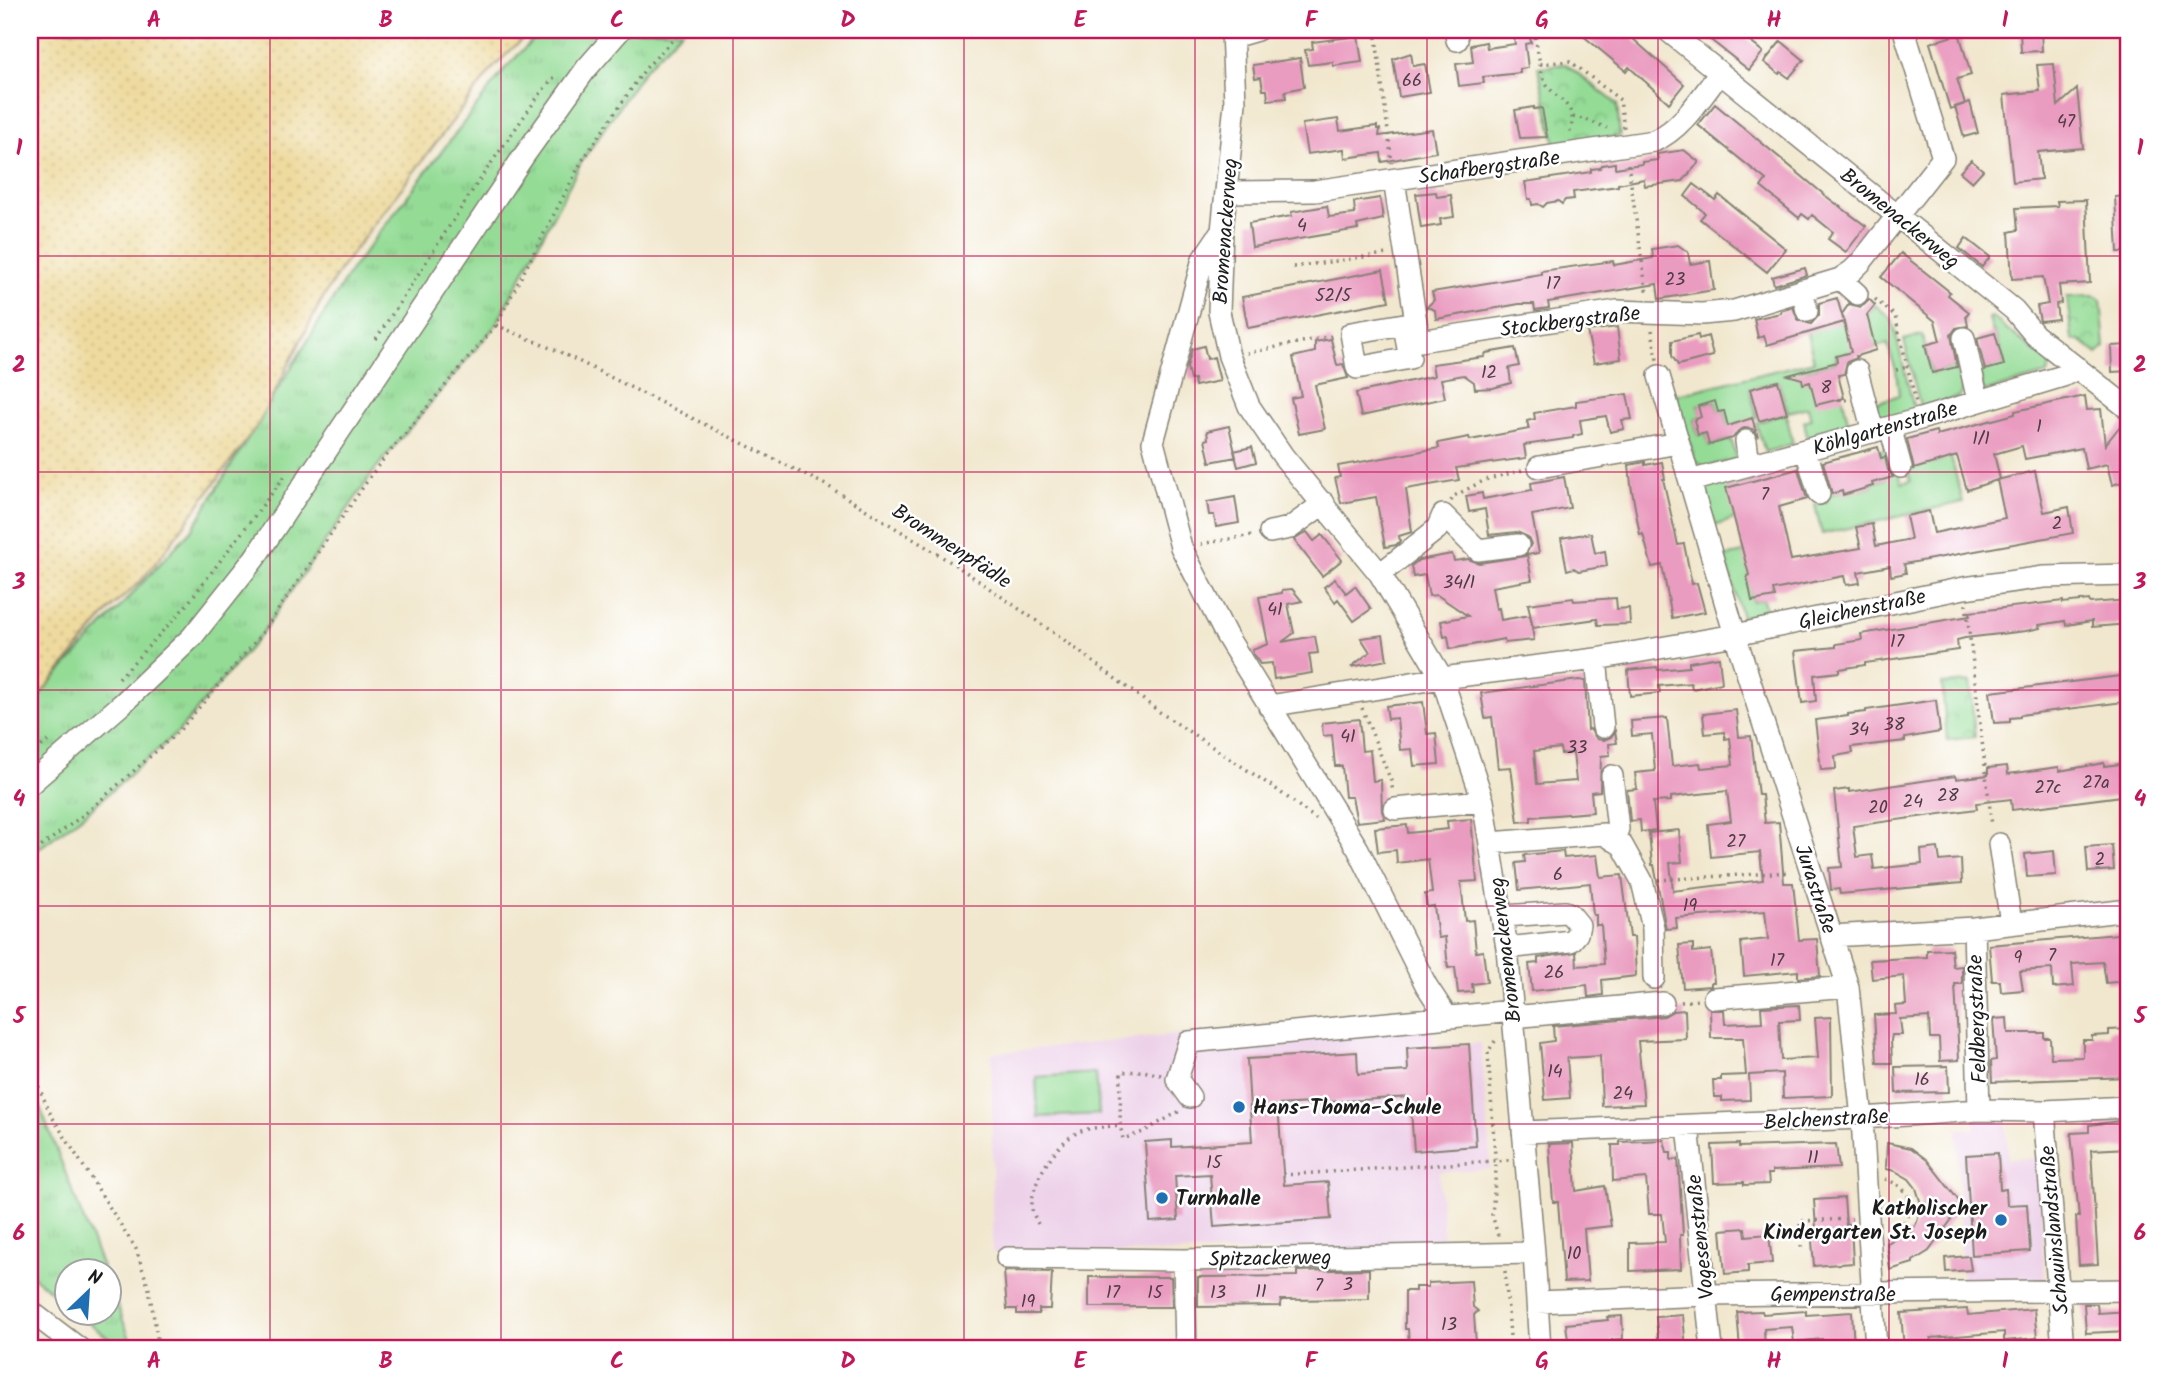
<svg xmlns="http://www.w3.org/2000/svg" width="2159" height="1379" font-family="Kalam,sans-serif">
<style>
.built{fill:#edd1e9}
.grass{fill:url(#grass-tufts);stroke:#587c59;stroke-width:2}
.sand{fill:url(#sand-dots);stroke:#857b5d;stroke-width:2}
.park{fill:url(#park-crowns);stroke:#587c59;stroke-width:2}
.garden{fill:#94dc96;stroke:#587c59;stroke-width:2}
.building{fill:#ea9bc0;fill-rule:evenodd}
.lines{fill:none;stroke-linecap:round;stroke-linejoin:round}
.minor-casing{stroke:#868275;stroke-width:24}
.path{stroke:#868275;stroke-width:3.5;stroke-dasharray:2 5;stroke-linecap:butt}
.minor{stroke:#fff;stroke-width:21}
.grid{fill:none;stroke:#c2185b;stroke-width:2;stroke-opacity:0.55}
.poi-dot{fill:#1f6fb2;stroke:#fff;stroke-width:2.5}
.labels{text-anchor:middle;stroke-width:5;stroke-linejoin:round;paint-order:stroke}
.number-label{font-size:18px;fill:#503c45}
.street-label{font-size:21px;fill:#1c1c1c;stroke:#fff}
.poi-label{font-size:21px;font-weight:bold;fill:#1c1c1c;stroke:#fff;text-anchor:start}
.neatline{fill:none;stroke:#c2185b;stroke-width:2.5}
.grid-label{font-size:23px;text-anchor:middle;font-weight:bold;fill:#c2185b}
</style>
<defs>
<pattern id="grass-tufts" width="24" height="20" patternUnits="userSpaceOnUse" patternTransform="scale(1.75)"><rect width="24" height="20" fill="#94dc96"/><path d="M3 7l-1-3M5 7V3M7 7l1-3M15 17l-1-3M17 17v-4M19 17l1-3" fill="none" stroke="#7fbc81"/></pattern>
<pattern id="sand-dots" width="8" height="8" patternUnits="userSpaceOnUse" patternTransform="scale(1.75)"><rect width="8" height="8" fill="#eeda9e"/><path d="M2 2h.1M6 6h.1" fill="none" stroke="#ccba88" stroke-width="1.8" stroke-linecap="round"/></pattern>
<pattern id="park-crowns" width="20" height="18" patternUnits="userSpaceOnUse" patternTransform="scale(1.75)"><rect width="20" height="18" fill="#94dc96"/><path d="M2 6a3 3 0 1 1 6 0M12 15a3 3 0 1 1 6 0" fill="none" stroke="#7fbc81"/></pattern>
</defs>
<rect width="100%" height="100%" fill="#fff"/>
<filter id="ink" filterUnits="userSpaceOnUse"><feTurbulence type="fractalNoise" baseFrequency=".0143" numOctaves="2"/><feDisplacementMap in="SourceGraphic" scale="14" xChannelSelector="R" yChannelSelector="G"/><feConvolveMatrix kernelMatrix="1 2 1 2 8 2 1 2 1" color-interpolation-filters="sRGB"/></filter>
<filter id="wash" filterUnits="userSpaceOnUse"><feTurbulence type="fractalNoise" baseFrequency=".00686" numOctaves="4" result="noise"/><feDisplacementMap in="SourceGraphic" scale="28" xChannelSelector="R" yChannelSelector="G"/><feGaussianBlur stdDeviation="1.57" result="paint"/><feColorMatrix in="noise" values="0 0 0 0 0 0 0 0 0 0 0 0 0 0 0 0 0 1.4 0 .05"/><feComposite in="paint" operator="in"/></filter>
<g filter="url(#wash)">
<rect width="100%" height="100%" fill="#f1e7ce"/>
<path class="built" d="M1431 1010 1433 1046 1481 1043 1491 1169 1439 1172 1444 1251 992 1253V1053Z
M2006 1116 2008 1159 2040 1158 2044 1281 1962 1284 1957 1129H1975V1117Z"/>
<path class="grass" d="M542 30H682L645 69 582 161 496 325 377 467 260 636 179 731 86 813 30 855V705L193 528 351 270 504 70Z
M30 1081 103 1270H66V1304L30 1274Z
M109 1284 134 1349H122L77 1313 108 1312Z"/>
<path class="sand" d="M30 30H531L493 68 343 265 320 303 259 423 159 559 140 582 113 606 30 707Z"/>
<path class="park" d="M1566 64 1617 104 1620 136 1556 147 1538 67Z
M2095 296 2101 300 2105 347 2097 354 2082 342 2072 339 2067 297Z
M1970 682 1975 737 1947 740 1942 684Z"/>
<path class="garden" d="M1875 305 1892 319 1915 413 1876 423V403L1899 395 1896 370 1887 344 1836 356 1837 362 1807 370 1803 375 1810 381 1843 398 1850 430 1808 441 1804 421 1811 419 1808 407 1788 412 1778 381 1750 389 1757 418 1735 424 1729 429 1724 411 1718 412 1715 401 1698 406 1701 417 1694 420 1698 435 1706 433 1709 445 1731 439 1737 459 1705 467 1695 461 1676 395 1814 361 1806 329 1844 322 1848 336Z
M1992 317 2050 364 2047 374 1984 392 1979 371 2004 364 1995 333 1993 334 1989 318Z
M1922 335 1932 373 1956 367 1962 392 1958 397 1921 410 1904 340Z
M1786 413 1793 444 1765 452 1756 423Z
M1891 447 1902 483 1911 481 1908 470 1943 460 1949 449 1963 502 1822 534 1815 505 1827 502V496L1842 491 1844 494 1872 486V483L1886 479 1885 472 1886 471 1879 451Z
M1748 474 1751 482 1734 519 1715 526 1705 492 1708 485Z
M1762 549 1757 574 1748 576 1752 601 1763 599 1767 619 1750 622 1744 620 1741 614 1725 557Z
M1096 1073 1099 1114 1038 1117 1036 1077Z"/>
<g id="blocks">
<path class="building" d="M1513 30H1529L1531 43 1525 44 1528 68 1520 69V73L1483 77 1484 83 1459 86 1456 64 1473 62 1471 45 1486 42 1487 48 1515 44Z
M1576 30H1623L1684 84 1669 103 1629 67 1626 71Z
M1698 30H1748L1743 36 1763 52 1749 70Z
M2020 30H2041L2042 51 2021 52Z
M1956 35 1960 36 1971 75 1957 79 1965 104 1950 109 1930 43Z
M1358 36 1362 62 1333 66V62L1308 65 1305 50 1313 49 1312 42Z
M1781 41 1804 60 1789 78 1781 72 1779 74 1764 62Z
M1411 53 1413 66 1425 64 1430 92 1399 97 1393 59Z
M1300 58 1304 87 1285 91 1286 98 1268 100 1267 90H1263L1261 77 1255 78 1253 65Z
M2054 64 2058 106 2077 89 2083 148 2038 152 2041 179 2013 182 2004 95 2040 91 2037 65Z
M1970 102 1978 133 1964 137 1955 107Z
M1715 104 1827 197 1866 226 1846 252 1828 239 1833 232 1812 215 1809 219 1802 214 1799 218 1761 187 1766 180 1698 125Z
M1534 107V109L1542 108 1547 137 1520 138 1515 110Z
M1338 119 1340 131 1377 126V129H1380L1379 136 1432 129 1436 152 1382 162 1381 153 1345 158 1344 149 1307 154 1302 124Z
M1684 150 1699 162 1683 181 1645 186 1644 179 1618 184V186L1573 192 1574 199 1565 200 1562 204 1558 201 1547 203 1543 207 1538 204 1532 205 1531 199H1528L1525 182 1591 172V169L1600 168 1602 165 1615 163V168L1642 164V162L1658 160 1657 154Z
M1971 160 1983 170 1972 182 1960 172Z
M1694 184 1715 200 1719 195 1786 249 1767 272 1700 219 1705 213 1685 196Z
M1436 192 1437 197 1451 195 1454 217 1440 219 1441 225 1421 228 1416 194Z
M2129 196V252H2118L2115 197Z
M1380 198 1383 219 1357 225 1358 229 1252 247 1249 223 1292 216 1291 212 1327 206 1329 217 1355 214 1354 202Z
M2086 200 2090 283 2059 285 2061 303 2056 304 2058 319 2040 321 2037 306 2048 304 2043 277 2012 279 2009 232 2018 230 2016 208 2058 206 2057 201Z
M1966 238 1990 257 1982 267 1959 248Z
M1678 245 1688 252 1690 264 1710 261 1714 290 1659 299 1657 284 1548 302 1549 308 1535 310 1534 304H1519L1436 319 1435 310 1427 307 1434 300 1432 292 1541 274V271L1613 261 1614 265 1653 258 1652 249Z
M1901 253 1950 292 1948 295 1969 312 1966 316 1968 326 1956 328 1951 335 1957 367 1932 373 1925 345 1940 341 1935 321 1881 277Z
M1805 268 1807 275 1774 285 1772 277Z
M1383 270 1389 301 1248 328 1242 297Z
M1837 298 1844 322 1767 345 1764 336 1758 338 1754 319 1781 313V311L1793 307 1798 320 1811 324 1819 315V303Z
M1869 299 1875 305 1867 315 1876 350 1856 356 1857 358 1847 362 1844 374 1838 375 1844 398 1816 405 1810 382 1803 384 1802 379 1788 375 1837 362 1836 356 1851 352 1842 314 1849 304 1861 307Z
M1617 327 1621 359 1594 363 1587 331Z
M1995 333 2004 365 1985 370 1977 338Z
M1698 335 1699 339 1708 336 1713 356 1678 365 1672 356V341Z
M1331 339 1337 365 1343 364 1348 378 1315 385 1325 429 1299 434 1291 398 1301 396 1293 357 1315 352V342Z
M2129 345V371L2112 372 2111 346Z
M1204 346 1207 359 1214 357 1220 381 1195 386 1194 379 1190 380 1187 367 1192 349Z
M1515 348 1519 366 1509 368 1511 383 1493 388 1475 389 1474 382 1464 375 1441 379 1445 398 1361 416 1356 393 1434 376 1432 364 1484 357 1486 353Z
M1778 381 1787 413 1759 421 1750 389Z
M1627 394 1632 419 1622 420 1624 429 1610 432 1606 416 1580 420 1582 434 1573 436V438L1524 445 1526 458 1456 468 1459 480 1406 489 1412 532 1399 536 1400 541 1396 545 1385 547 1376 497 1341 503 1335 478 1340 477 1338 466 1439 448 1438 443 1469 437 1470 440 1529 429 1527 421 1535 419 1534 413 1576 406V401Z
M2085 396 2087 410 2101 409 2105 445 2124 421 2129 422V465L2123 467 2126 481 2112 485 2107 464 2086 469 2082 448 2025 459 2022 446 1994 454 2000 479 1967 490 1957 456 1914 469 1907 439 1936 431 1937 435 2015 414V411Z
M1715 401 1718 412 1724 411 1728 426 1752 418 1758 437 1752 429 1744 428 1738 431 1733 438 1709 445 1706 433 1698 435 1694 420 1701 417 1698 406Z
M1229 426 1236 457 1210 462 1205 440 1208 439 1207 431Z
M1252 447 1256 462 1238 467 1234 451Z
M1878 447 1881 458 1885 457 1888 470 1893 477 1872 483 1873 486 1843 495 1842 491 1832 494 1823 462Z
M1645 462V465L1662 462 1665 479H1663L1678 545 1684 544 1692 584 1697 583 1705 612 1672 618 1662 565 1652 567 1643 534 1640 535 1631 485 1629 465Z
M1798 469 1807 499 1779 507 1791 560 1861 548 1856 527 1872 524 1876 546 1911 539 1906 516 1929 511 1934 533 2005 518 1997 480 2035 471 2044 512 2069 507 2073 533 1904 564 1906 573 1891 576 1890 566 1858 572 1860 583 1846 585 1844 576 1773 590 1775 597 1752 601 1747 576 1749 575 1726 488Z
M1564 477 1570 508 1532 515 1539 553 1527 555 1532 580 1492 587 1496 609 1499 608 1501 620 1530 615 1534 640 1505 643 1504 639 1450 649 1448 636 1444 637 1441 621 1468 616 1437 595 1429 596 1425 575 1413 577 1411 566 1419 560 1452 554 1454 561 1468 559 1479 563 1525 556 1531 544 1528 537 1517 532 1489 535 1485 509 1469 512 1466 496 1482 493 1483 499 1532 490 1531 483Z
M1235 497 1239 523 1216 527 1214 515H1209L1207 502Z
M1307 532 1314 541 1322 535 1342 560 1322 576 1294 540Z
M1591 533 1595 553 1605 551 1607 566 1579 571 1574 568 1567 570 1561 538Z
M1335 579 1346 593 1355 586 1371 609 1354 621 1338 599 1335 602 1324 587Z
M1292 589 1302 601 1288 604 1294 633 1282 642 1315 636 1318 653 1309 654 1312 673 1274 679 1272 663 1260 664 1253 654 1252 650 1268 644 1259 597 1282 593V590Z
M1573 598 1574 601 1616 598 1617 609 1629 608 1630 624 1598 625 1597 619 1533 628 1528 604Z
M2089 600 2090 603 2129 600V624L2092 627V621L2066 625 2065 621 2039 625 2040 628 2026 631 1965 638 1957 640 1958 650 1865 663V665L1839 669V672L1814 675 1816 701 1802 703 1795 651 1836 647V644L1862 640 1861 634 1970 616 1969 612 2063 601V603Z
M1383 635 1387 660 1351 667 1370 652 1361 638Z
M1719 657 1722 683 1692 689 1691 683 1659 686 1660 693 1630 696 1628 670 1657 667 1658 670 1689 667V662Z
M2129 675V697H2123L2124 702 2020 715V717L2010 718V722L1994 723 1990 692Z
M1579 680 1585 681 1588 730 1590 729 1597 739 1604 740 1611 737 1615 731 1617 743 1609 744 1610 755 1601 756 1600 791 1591 792 1593 812 1531 817V821L1518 822 1511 767 1498 768 1492 717 1485 718 1481 693ZM1560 748 1561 754 1573 753 1576 781 1537 784 1534 751Z
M1936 700 1940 732 1905 738V741L1852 747 1853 753 1835 756 1836 769 1821 770 1815 720 1848 716V714L1866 712V710Z
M1423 702 1427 734 1436 733 1439 764 1414 766 1412 749 1400 750 1397 718 1388 719 1386 706Z
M1736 710 1739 737 1751 736 1758 795H1762L1765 823 1779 822 1784 883H1793L1799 940 1817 939 1820 976 1798 978V971L1744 976 1741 942 1768 939 1765 911 1676 918 1677 928 1666 929 1656 875 1654 865H1652L1649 833 1679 830 1682 862 1670 863 1673 891 1763 880 1760 852 1711 857 1708 824 1731 821 1727 791 1671 797V801L1653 802 1656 830 1641 832 1640 820 1630 821 1627 790 1637 789 1635 773 1655 771 1652 734 1632 736 1631 721 1667 718 1672 766 1700 763 1701 768 1733 765 1730 738 1725 739V732L1705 734 1703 714Z
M1359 719 1362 751 1370 750 1373 781 1381 780 1382 811 1385 819 1357 822 1352 797H1345L1342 766H1335L1332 735 1323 736 1322 723Z
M2104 763V766L2129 763V795L2012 810 2011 799 1976 803 1977 809 1853 826 1857 857 1872 855 1874 869 1922 864 1921 850 1938 848 1940 861 1961 859 1962 883 1840 894 1839 889 1831 890 1829 868 1842 867 1834 791 1849 789V792L1955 776 1956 779 1988 775V768L2007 766 2008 774 2059 767V771Z
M1471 819 1477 881 1461 882 1465 921 1473 920 1476 952 1483 951 1487 982 1472 984 1473 992 1458 993 1455 967 1448 968 1445 937 1438 938 1434 906 1427 907 1425 894 1432 893 1428 859 1397 863 1396 850 1378 852 1375 828 1407 825 1408 833 1448 829 1447 821Z
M2112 845 2114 870 2088 872 2086 847Z
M1563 851 1564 858 1597 855 1600 877 1622 875 1630 937H1634L1636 976 1602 980 1603 995 1588 997 1587 985 1532 991 1529 964 1538 963V958L1576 952 1577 966 1604 964 1601 925H1596V915H1593L1590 883 1519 890 1516 863 1525 862 1524 855Z
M2054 851 2056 875 2027 877 2025 854Z
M2129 933V955L2123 956 2126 981 2106 983 2103 962 2072 964 2074 986 2053 988 2052 969 2020 971 2023 990 2001 992 2000 981H1992L1989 945Z
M1693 944V952L1711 950 1714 982H1711V986L1683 988 1679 945Z
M1951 949 1953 967 1962 966V984H1955L1959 1060 1940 1061 1939 1038H1930L1929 1017 1900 1019 1902 1035H1892L1891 1040 1892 1063H1877L1874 1015 1896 1014 1895 1006 1906 1005 1904 976 1872 979 1870 960 1927 957V950Z
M1799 1005 1800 1020 1779 1021 1781 1060 1818 1058 1815 1018 1831 1017 1832 1096 1783 1098 1782 1073 1749 1075 1750 1100 1722 1101V1097H1714L1713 1080H1721V1076L1746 1075 1743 1038H1711L1710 1010H1724L1725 1024 1762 1022 1761 1007Z
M1685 1010 1686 1039 1638 1041 1644 1104 1602 1106 1600 1056 1567 1058 1570 1098 1545 1100 1540 1043 1554 1041 1553 1026 1664 1016 1673 1011Z
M2007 1018 2008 1033H2044V1038H2050L2051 1058 2083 1057V1040H2092V1036L2109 1035V1030L2129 1029V1077L1992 1082 1991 1061 1996 1060 1993 1019Z
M1469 1044 1476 1146 1414 1151 1410 1097 1278 1105 1284 1185 1328 1182 1331 1219 1214 1227 1210 1174 1175 1176 1178 1220 1150 1222 1145 1142 1172 1140V1147L1252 1142 1247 1059 1357 1052 1358 1074 1408 1071 1407 1048Z
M1948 1066 1949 1092 1896 1093 1895 1067Z
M2129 1120V1148L2091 1150 2098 1264 2079 1265 2076 1217H2079L2071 1133 2089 1132V1125Z
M1664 1140 1667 1152H1671V1160L1678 1159 1683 1235H1680L1681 1269 1630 1271V1243L1665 1242 1662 1214H1649L1646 1178 1613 1181 1612 1145H1620V1142Z
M1573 1143 1576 1191 1605 1186 1611 1226 1584 1229 1588 1281 1564 1282 1558 1202H1553L1549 1144Z
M1887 1143 1911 1148 1927 1160 1962 1205 1929 1251 1913 1261V1263L1890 1270 1887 1243 1912 1231 1917 1222 1921 1204 1916 1188 1909 1179 1895 1171 1886 1169Z
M1739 1144V1147L1836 1144 1839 1168 1772 1171V1174H1768L1769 1184 1744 1185V1182L1714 1183 1712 1145Z
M1998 1153 2000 1190 2006 1189 2007 1205 2027 1204 2030 1251 1972 1255 1966 1155Z
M1844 1198 1846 1225H1851L1853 1263 1814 1266 1811 1228H1816L1814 1200Z
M1745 1228 1746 1236 1769 1234 1772 1263 1748 1265V1272L1725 1274 1721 1230Z
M1969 1256 1971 1270 1946 1272 1945 1258Z
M1369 1269V1299L1281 1300V1306L1198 1307V1277L1297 1276V1271Z
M1004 1271 1052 1272 1050 1309H1039V1314H1017V1309H1007Z
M1089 1277H1171L1172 1307H1089Z
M1471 1281 1473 1307 1478 1311 1474 1315 1476 1344 1443 1346 1444 1349H1427L1426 1344 1409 1345 1408 1329H1405V1291H1415V1287H1428V1283Z
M2084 1304H2097L2098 1313 2129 1311V1331L2086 1333Z
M1967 1309 1968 1315 2034 1309 2037 1338 2004 1341V1332L1969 1335 1931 1338 1932 1349H1904L1901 1313Z
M1762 1311 1763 1314 1806 1311V1315L1852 1312 1854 1349H1823L1822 1339 1794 1342 1792 1327 1764 1329 1765 1349H1740L1737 1312Z
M1683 1315 1686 1349H1659L1656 1317Z
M1622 1316 1623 1339 1612 1340V1347L1569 1349 1566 1324 1608 1320 1607 1317Z"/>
</g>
</g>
<g filter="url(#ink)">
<use href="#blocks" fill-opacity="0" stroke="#868275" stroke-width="2"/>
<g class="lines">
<defs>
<path id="minor" d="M1232 30 1235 103 1222 231 1219 312 1229 356 1249 406 1283 456 1380 574 1442 678 1483 801 1507 948 1534 1253 1540 1349
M1455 30 1457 40
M1667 30 2014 310 2035 335 2129 409
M1233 37 1257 30
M1394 180 1419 341 1617 311 1702 314 1734 311 1840 279 1852 271 1861 262 1943 158 1904 30
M1228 192 1315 191 1654 141C1683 128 1701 97 1720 73
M1222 231 1203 259 1153 442 1181 547 1226 635 1358 849 1426 985 1447 1017
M1840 279 1857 294
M1802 290 1807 311
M1964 338 1978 401
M1407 343 1404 324 1351 333 1357 368 1410 358 1407 343 1419 341
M1857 371 1873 432
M1659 376 1735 635 1848 987 1862 1118 1876 1349
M1890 427 1901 467
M1746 441 1749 465
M1806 450 1819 494
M1539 467 1679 443
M1690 481 1920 419 2063 376 2078 368
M1270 532 1290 528 1324 503
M1380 574 1437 529 1443 515 1478 550 1518 545
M1596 659 1603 727
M1269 706 1442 678 1596 659 1735 635 1964 588 2044 577 2129 575
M1612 776 1618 829 1613 840
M30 784 122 704 192 637 254 559 523 157 586 69 620 30
M1395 809 1483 801
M1490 843 1604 834 1622 845 1642 881 1653 928 1654 978
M1999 844 2011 923
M1504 916 1565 912 1570 914 1579 925 1577 934 1571 941 1507 948
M1974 928 1979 1110
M1831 936 1974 928 2129 910
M1714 998 1848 987
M1190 1097 1177 1079 1189 1042 1513 1011 1523 1016 1663 1003
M2044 1111 2063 1349
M1688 1126 1712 1349
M1523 1132 1862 1118 1979 1110 2044 1111 2129 1107
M1007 1258 1184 1260 1534 1253
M1184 1260 1186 1349
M1537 1302 1707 1295 2129 1290
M30 1311 80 1349"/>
</defs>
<use href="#minor" class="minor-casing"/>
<path class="path" d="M1375 30 1392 163
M1534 30 1540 64 1570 61 1620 100 1624 128
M1540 64C1541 69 1542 76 1545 81 1555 102 1581 103 1569 134
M1573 117 1587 120 1607 128
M1628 164 1647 295
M1293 267 1386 254
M1875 299 1895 316 1916 402
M496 325 560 352 826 485 957 566 1060 637 1161 713 1276 789 1316 819
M1652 330 1657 360
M376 339 480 179 542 91 557 74
M1247 353 1332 336
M1896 370 1907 367
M1840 399V401L1847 400
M1451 501 1454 496 1485 480 1523 470
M1201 544 1252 535
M1966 604 1992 826
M119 678 185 607 285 476
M1362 708 1391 781 1393 792
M30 755 48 741
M30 855 86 813 179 731 260 636 377 467 496 325 582 161 645 69 682 30
M1658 880 1790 872
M1681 1002 1698 1000
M1495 1041 1488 1052 1496 1170 1492 1214 1498 1236
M30 1067 51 1115 136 1249 149 1289 159 1349
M1161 1075 1143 1071 1121 1072 1120 1125 1123 1139 1143 1132 1180 1111
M1283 1175 1509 1160
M1885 1179C1918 1190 1920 1221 1886 1232
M1038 1224C1036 1219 1032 1213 1032 1208 1030 1183 1057 1140 1081 1131 1092 1127 1107 1127 1120 1125
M1801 1247 1800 1221 1852 1219
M1505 1271 1511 1349"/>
<use href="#minor" class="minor"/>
</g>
</g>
<path class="grid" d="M270 30V1349M501 30V1349M733 30V1349M964 30V1349M1195 30V1349M1427 30V1349M1658 30V1349M1889 30V1349M30 256H2129M30 472H2129M30 690H2129M30 906H2129M30 1124H2129"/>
<g class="poi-dot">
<circle cx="1239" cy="1107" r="7"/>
<circle cx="1162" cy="1198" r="7"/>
<circle cx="2001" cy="1220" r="7"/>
</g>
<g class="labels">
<g class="number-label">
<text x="1412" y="86">66</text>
<text x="2066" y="127">47</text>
<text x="1302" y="231">4</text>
<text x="1675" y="285">23</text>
<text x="1553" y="289">17</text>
<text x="1333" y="301">52/5</text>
<text x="1489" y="378">12</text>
<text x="1826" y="393">8</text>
<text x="2039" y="432">1</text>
<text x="1981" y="444">1/1</text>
<text x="1765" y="500">7</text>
<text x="2057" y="529">2</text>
<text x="1459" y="588">34/1</text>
<text x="1275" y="615">41</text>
<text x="1897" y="647">17</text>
<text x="1894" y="730">38</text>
<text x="1859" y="735">34</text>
<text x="1348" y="742">41</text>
<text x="1577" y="753">33</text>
<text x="2096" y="788">27a</text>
<text x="2048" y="793">27c</text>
<text x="1948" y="801">28</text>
<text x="1913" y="807">24</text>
<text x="1878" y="813">20</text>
<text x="1736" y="847">27</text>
<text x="2100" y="865">2</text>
<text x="1558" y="880">6</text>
<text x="1690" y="911">19</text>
<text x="2052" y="961">7</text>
<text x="2018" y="963">9</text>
<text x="1777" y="966">17</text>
<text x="1554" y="978">26</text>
<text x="1555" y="1077">14</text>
<text x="1922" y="1085">16</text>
<text x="1623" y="1099">24</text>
<text x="1813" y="1163">11</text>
<text x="1214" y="1168">15</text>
<text x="1574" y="1259">10</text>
<text x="1348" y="1290">3</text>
<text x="1319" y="1291">7</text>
<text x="1261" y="1297">11</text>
<text x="1113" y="1298">17</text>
<text x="1155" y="1298">15</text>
<text x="1218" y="1298">13</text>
<text x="1028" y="1307">19</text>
<text x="1449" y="1330">13</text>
</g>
<g class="street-label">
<text transform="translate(1489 167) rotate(-8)" y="7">Schafbergstraße</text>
<text transform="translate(1900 218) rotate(39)" y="7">Bromenackerweg</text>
<text transform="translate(1225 231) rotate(-86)" y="7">Bromenackerweg</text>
<text transform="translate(1570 321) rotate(-7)" y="7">Stockbergstraße</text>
<text transform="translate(1885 428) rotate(-16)" y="7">Köhlgartenstraße</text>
<text transform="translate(952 546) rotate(33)" y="7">Brommenpfädle</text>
<text transform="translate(1862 609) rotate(-12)" y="7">Gleichenstraße</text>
<text transform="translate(1816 889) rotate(72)" y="7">Jurastraße</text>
<text transform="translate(1505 950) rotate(-97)" y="7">Bromenackerweg</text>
<text transform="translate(1977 1019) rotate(-92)" y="7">Feldbergstraße</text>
<text transform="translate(1826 1119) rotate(-3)" y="7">Belchenstraße</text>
<text transform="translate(2054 1230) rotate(-95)" y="7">Schauinslandstraße</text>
<text transform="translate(1700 1237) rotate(-96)" y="7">Vogesenstraße</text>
<text transform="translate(1270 1258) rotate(-1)" y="7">Spitzackerweg</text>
<text x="1833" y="1301">Gempenstraße</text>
</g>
<g class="poi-label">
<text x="1253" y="1114">Hans-Thoma-Schule</text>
<text x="1176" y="1205">Turnhalle</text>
<text x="1987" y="1215" text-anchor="end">Katholischer<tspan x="1987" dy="24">Kindergarten St. Joseph</tspan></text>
</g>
</g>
<rect width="2159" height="1379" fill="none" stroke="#fff" stroke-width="77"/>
<g transform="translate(88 1292) rotate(25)"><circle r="33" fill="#ffffff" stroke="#a4a4a4" stroke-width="2"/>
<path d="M0-5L12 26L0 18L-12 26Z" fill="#1f6fb2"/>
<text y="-10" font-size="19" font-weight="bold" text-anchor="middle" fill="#1c1c1c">N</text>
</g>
<rect x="38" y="38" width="2082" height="1302" class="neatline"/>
<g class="grid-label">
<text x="154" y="27">A</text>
<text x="386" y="27">B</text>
<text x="617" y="27">C</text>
<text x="848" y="27">D</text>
<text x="1080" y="27">E</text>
<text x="1311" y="27">F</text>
<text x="1542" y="27">G</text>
<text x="1774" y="27">H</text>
<text x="2005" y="27">I</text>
<text x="19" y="155">1</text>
<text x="2140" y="155">1</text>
<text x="19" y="372">2</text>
<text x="2140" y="372">2</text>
<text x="19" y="589">3</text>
<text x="2140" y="589">3</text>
<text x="19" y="806">4</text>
<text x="2140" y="806">4</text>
<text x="19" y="1023">5</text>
<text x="2140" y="1023">5</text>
<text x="19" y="1240">6</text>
<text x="2140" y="1240">6</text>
<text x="154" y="1368">A</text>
<text x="386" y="1368">B</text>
<text x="617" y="1368">C</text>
<text x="848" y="1368">D</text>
<text x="1080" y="1368">E</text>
<text x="1311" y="1368">F</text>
<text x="1542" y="1368">G</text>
<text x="1774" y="1368">H</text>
<text x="2005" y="1368">I</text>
</g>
</svg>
